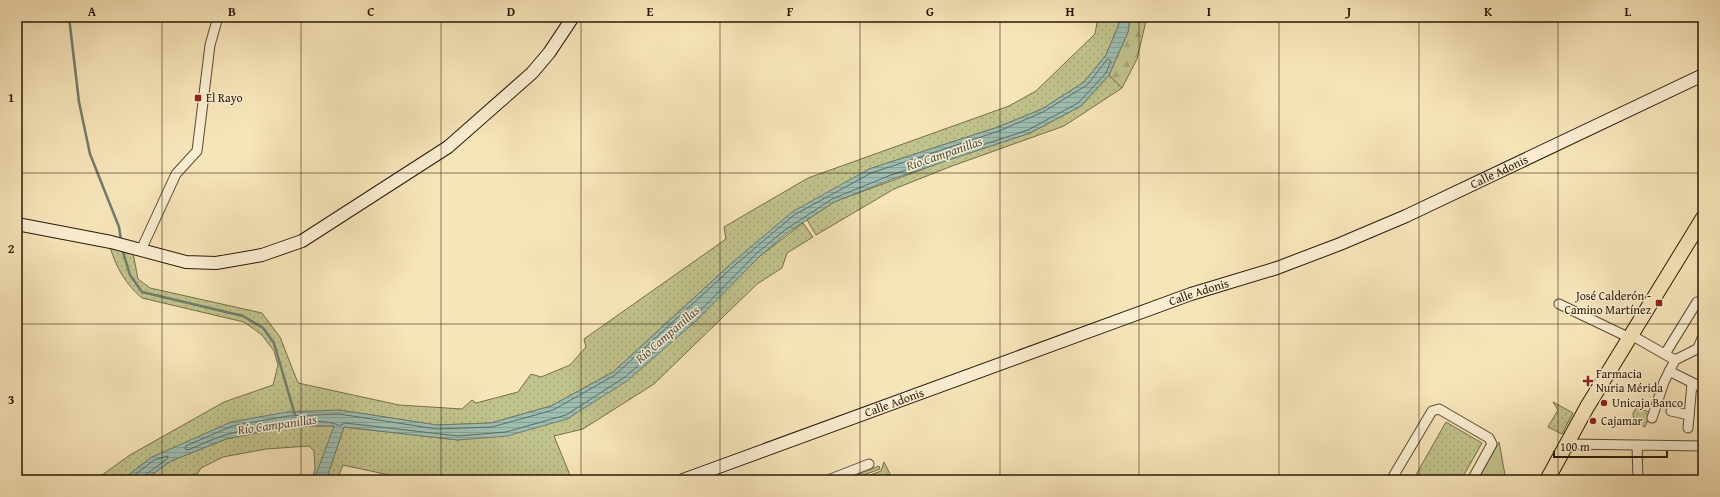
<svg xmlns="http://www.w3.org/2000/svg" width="1720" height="497" font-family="'Gentium Book Plus',serif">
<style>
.grass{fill:url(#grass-dots);stroke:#756e49}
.forest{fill:url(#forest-firs);stroke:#756e49}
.park{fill:#c1c38c;stroke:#756e49}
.garden{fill:url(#garden-furrows);stroke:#756e49}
.water{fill:url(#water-rules);stroke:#6f7c6e}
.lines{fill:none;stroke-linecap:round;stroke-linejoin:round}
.shore{stroke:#636c5c;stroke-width:1}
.stream{stroke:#6f7c6e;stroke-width:2.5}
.street-casing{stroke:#5c4b33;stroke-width:11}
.secondary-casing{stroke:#291806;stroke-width:14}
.primary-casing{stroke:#291806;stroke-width:16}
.street{stroke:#faeed2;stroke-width:9}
.secondary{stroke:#faeed2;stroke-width:12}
.primary{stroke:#f7e5b9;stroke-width:14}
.grid{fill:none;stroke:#291806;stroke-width:1;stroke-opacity:0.55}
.poi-dot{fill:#8f2418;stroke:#faeed2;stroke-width:1.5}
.labels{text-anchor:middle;stroke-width:3;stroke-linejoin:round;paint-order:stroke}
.poi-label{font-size:12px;fill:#291806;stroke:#faeed2;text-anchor:start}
.street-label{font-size:12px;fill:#291806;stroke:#faeed2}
.water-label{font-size:13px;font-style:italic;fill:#525243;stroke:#faeed2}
.neatline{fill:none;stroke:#291806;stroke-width:1.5}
.grid-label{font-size:13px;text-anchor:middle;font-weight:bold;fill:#291806}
</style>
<defs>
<pattern id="grass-dots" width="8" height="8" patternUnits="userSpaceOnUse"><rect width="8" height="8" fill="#c1c38c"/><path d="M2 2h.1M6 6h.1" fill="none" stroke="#a6a777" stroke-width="1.8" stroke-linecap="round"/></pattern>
<pattern id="forest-firs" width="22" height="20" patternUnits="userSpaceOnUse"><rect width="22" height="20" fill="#c1c38c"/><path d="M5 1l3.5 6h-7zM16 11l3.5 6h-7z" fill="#a6a777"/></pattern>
<pattern id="garden-furrows" width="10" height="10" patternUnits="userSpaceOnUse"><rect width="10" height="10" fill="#c1c38c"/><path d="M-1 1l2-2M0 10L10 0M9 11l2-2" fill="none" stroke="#a6a777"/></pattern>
<pattern id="water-rules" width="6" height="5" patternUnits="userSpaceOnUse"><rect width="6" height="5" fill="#9dbfb3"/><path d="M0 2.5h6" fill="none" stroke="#87a398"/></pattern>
</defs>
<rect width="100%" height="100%" fill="#f7e5b9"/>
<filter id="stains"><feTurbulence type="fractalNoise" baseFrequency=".005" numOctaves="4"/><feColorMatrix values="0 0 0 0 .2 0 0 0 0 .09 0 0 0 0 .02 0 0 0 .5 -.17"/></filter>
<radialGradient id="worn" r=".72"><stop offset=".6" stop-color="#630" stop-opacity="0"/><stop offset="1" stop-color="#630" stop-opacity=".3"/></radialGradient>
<path class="grass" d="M1098 17H1122L1106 55 1084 82 1042 109 998 127 869 169 733 262 613 372 551 406 491 423 437 425 339 410 152 457 122 480H95L130 455 224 402 273 385 278 365 274 351 262 335 244 322 142 298C126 285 116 267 110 247L133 253 138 279 150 288 262 313 280 337 298 383 399 405 462 409 472 400 476 403 518 392 531 374 541 377 570 365 586 347 584 339 726 239 724 227 808 178 1009 106 1036 91 1095 34Z
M1109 75 1122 88 1064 126 952 166 894 189 816 235 807 220 834 202 945 161 1030 133 1081 106Z
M803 223 813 237 787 253 782 268 757 284 654 384 583 429 554 436 572 480H412L343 465 337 480H326L344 427 458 440 567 419 760 256Z
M1553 402 1573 413 1562 434 1548 427 1558 410Z
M1637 407 1651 413 1645 427 1634 422 1633 413Z
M1446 422 1482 443 1461 480H1413Z
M291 426H335L314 480H312L315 469 314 451 309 446 266 449 223 457 201 468 198 473 184 480H144L171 461 226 439Z
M879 466 880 469 850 480H843Z"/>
<path class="forest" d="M1130 17H1147L1137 59 1122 88 1109 75 1128 32Z"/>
<path class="park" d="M1499 442 1506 480H1478Z"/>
<path class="garden" d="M884 462 890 474 885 476 887 480 880 478 857 480 881 471Z"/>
<path class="water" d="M1122 17H1130L1128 32 1109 75 1081 106 1030 133 892 179 834 202 787 233 760 256 697 320 627 381 567 419 507 436 458 440 344 427 326 480H314L334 426H291L226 439 171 461 144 480H122L152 457 231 422 287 412 339 410 437 425 491 423 551 406 613 372 733 262 792 212 869 169 998 127 1042 109 1084 82 1106 55Z"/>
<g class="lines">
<path class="shore" d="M1108 59 1111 61 1106 73 1078 103 1028 130 891 175 832 199 785 230 757 253 694 317 625 377 566 415 506 432 458 436 345 423 339 426C324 414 245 429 225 435 212 439 200 445 188 450L185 449 186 446 232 426 288 416 339 414 437 429 492 427 553 410 615 375 735 265 794 215 871 173 999 131 1043 112 1087 85Z
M128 480 154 460 168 456 167 459 145 475 143 480"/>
<path class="stream" d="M69 17 79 102 90 154 119 227 121 240
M123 252 130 275 142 292 243 316 263 328 274 343 295 415"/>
<defs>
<path id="street" d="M141 250 176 174 197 151 210 45 218 17
M1559 304 1630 338
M1631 335 1675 360 1664 382 1652 418
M1698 348 1703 336
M1665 354 1697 302
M1675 360 1703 346
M1669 371 1703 388
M1671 411 1689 415
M1688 428 1692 383
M1567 444 1703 446
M1637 445 1638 480
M828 480 869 464
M1391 480 1432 411 1439 409 1489 438 1492 444 1472 480"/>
<g id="secondary">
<path d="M17 224 111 242 186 262 216 263 262 255 302 241 448 147 532 73 549 53 573 17"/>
<path id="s1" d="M683 480 1191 294 1277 268 1340 244 1406 216 1703 75"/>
</g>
<path id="primary" d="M1547 480 1587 407 1703 218"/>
</defs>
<use href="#street" class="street-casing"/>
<use href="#secondary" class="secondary-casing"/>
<use href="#primary" class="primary-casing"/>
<use href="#street" class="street"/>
<use href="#secondary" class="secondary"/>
<use href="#primary" class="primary"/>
</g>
<path class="grid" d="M162 17V480M301 17V480M441 17V480M581 17V480M720 17V480M860 17V480M1000 17V480M1139 17V480M1279 17V480M1419 17V480M1558 17V480M17 173H1703M17 324H1703"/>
<g class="poi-dot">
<rect x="194" y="94" width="8" height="8" rx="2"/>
<rect x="1655" y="299" width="8" height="8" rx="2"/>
<path d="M1586 375h4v4h4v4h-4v4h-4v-4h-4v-4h4z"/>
<circle cx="1604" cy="403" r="4"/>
<circle cx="1593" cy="421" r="4"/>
</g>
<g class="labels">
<g class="poi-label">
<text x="206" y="102">El Rayo</text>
<text x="1651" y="300" text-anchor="end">José Calderón -<tspan x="1651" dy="14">Camino Martínez</tspan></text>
<text x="1596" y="378">Farmacia<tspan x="1596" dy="14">Nuria Mérida</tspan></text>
<text x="1612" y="407">Unicaja Banco</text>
<text x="1601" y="425">Cajamar</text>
</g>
<g class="street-label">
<text dy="4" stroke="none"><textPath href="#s1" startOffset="873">Calle Adonis</textPath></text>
<text dy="4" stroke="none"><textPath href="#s1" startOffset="549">Calle Adonis</textPath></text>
<text dy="4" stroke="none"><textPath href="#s1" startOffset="225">Calle Adonis</textPath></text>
</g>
<g class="water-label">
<text transform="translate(944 153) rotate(-19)" y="5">Río Campanillas</text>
<text transform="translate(667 334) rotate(-41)" y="5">Río Campanillas</text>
<text transform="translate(277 424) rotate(-8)" y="5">Río Campanillas</text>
</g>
</g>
<rect width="1720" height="497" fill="none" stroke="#f7e5b9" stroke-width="44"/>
<path d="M1554 451v6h113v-6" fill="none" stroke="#291806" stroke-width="2"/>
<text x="1560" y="451" font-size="12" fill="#291806" stroke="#faeed2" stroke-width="3" paint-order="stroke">100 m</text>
<rect x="22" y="22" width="1676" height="453" class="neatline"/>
<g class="grid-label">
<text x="92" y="16">A</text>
<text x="232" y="16">B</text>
<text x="371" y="16">C</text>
<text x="511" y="16">D</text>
<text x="650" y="16">E</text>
<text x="790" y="16">F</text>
<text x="930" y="16">G</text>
<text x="1070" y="16">H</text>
<text x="1209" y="16">I</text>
<text x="1349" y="16">J</text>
<text x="1488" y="16">K</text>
<text x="1628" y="16">L</text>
<text x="11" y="102">1</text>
<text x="11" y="253">2</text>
<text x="11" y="404">3</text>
</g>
<rect width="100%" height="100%" filter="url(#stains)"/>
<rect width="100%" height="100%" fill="url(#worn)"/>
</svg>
